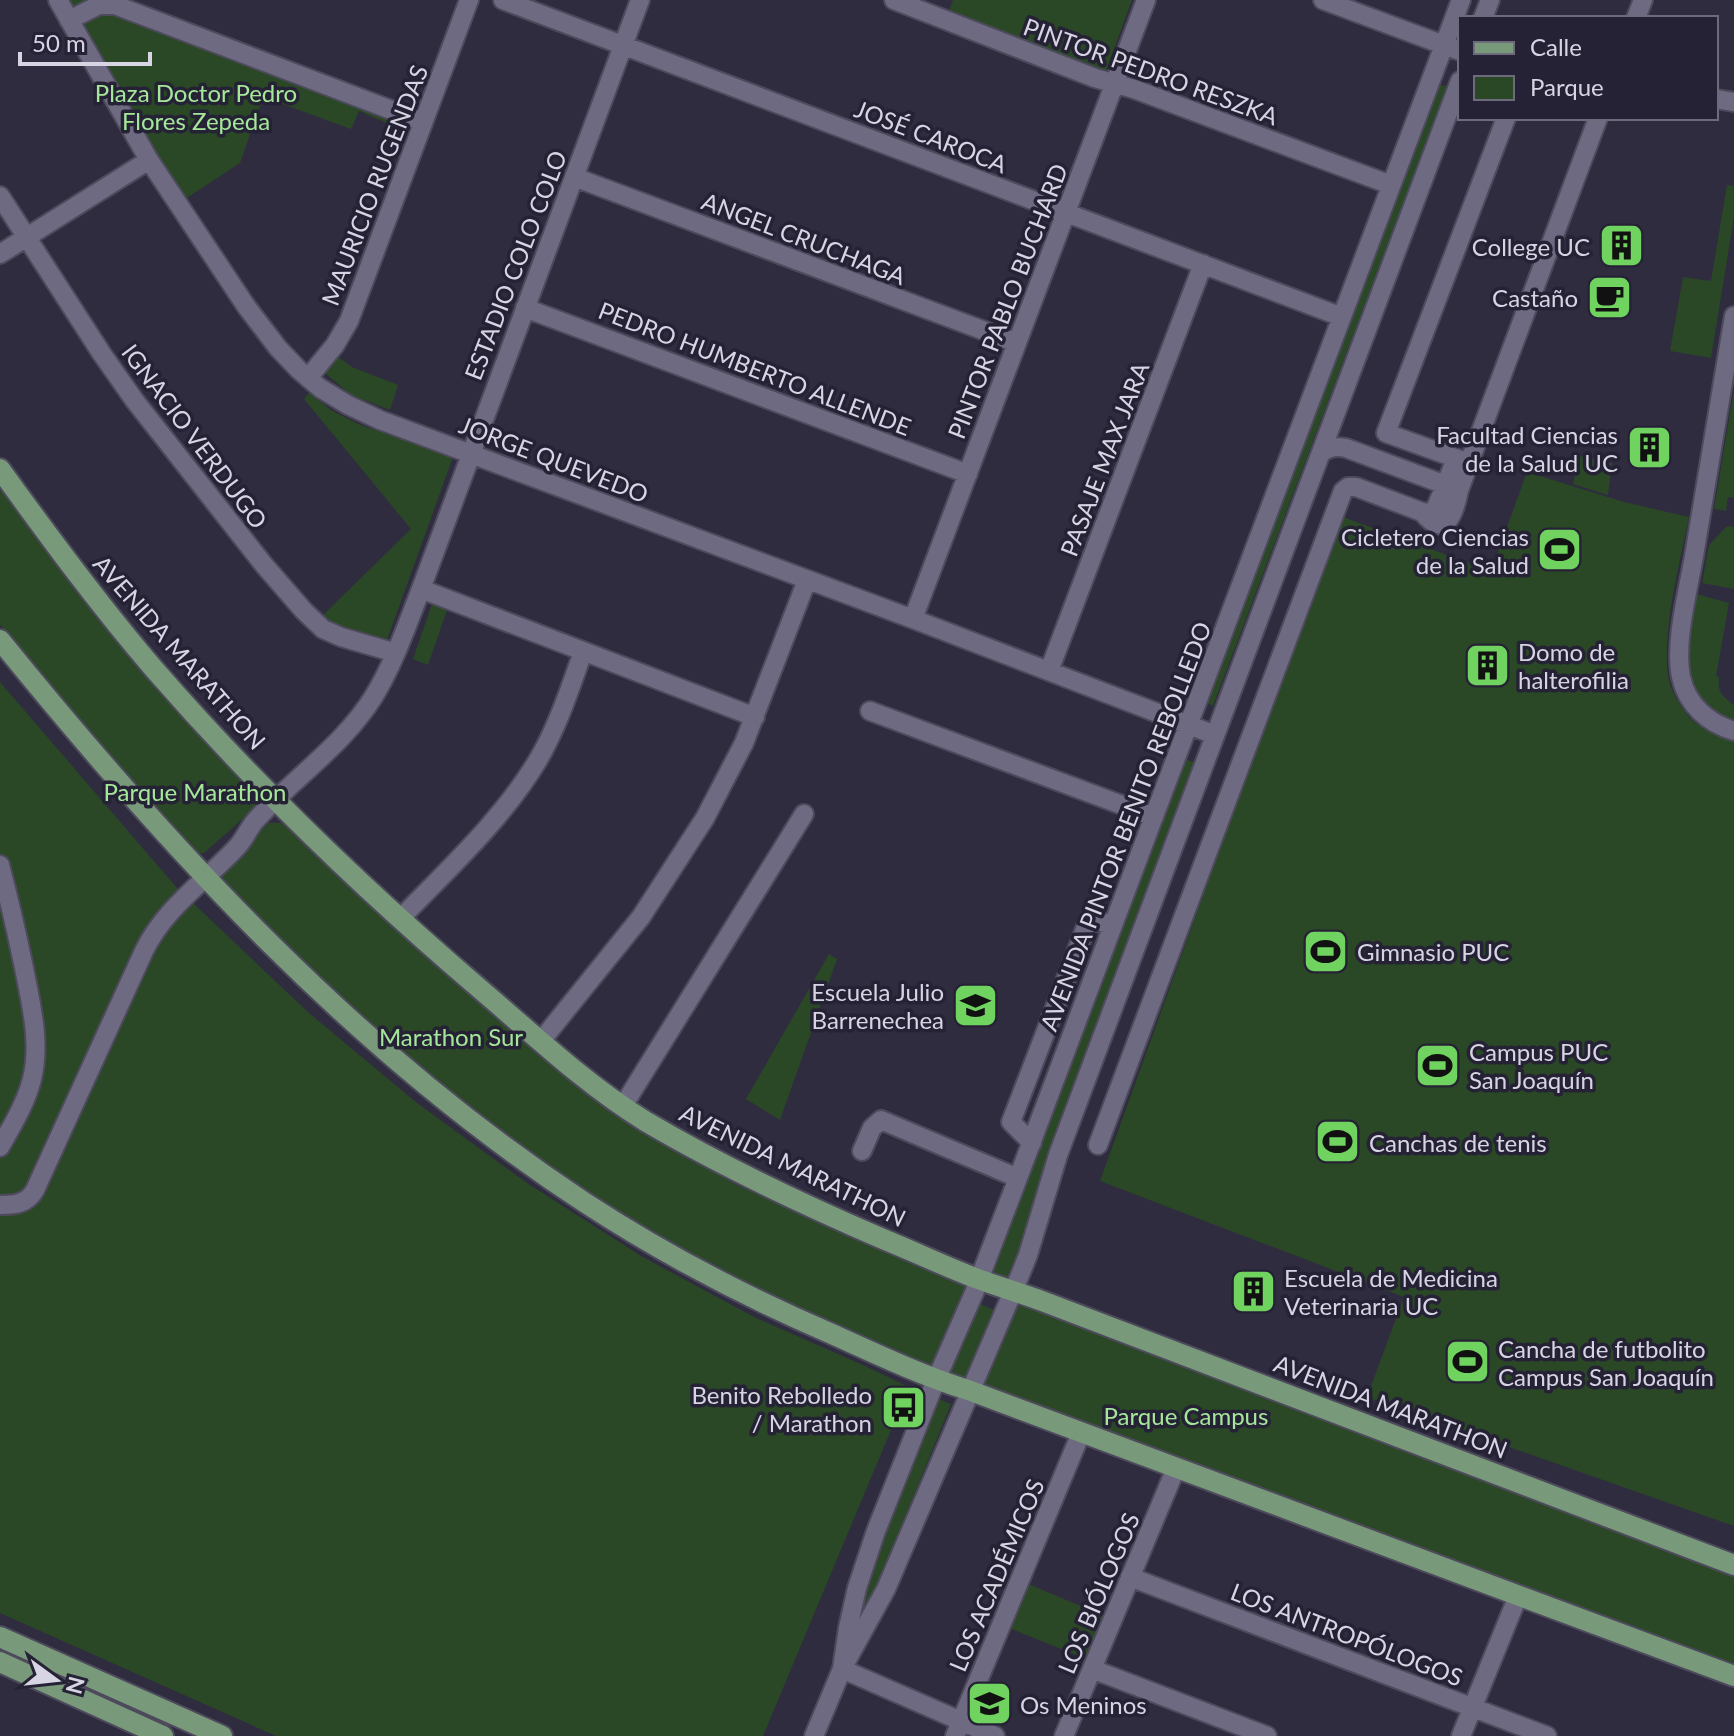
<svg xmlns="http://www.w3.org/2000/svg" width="1734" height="1736" viewBox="0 0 1734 1736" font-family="Lato,sans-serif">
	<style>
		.green { fill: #2a4825 }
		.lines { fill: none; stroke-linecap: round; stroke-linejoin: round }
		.minor-casing { stroke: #4d4a5c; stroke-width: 22 }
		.major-casing { stroke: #4d4a5c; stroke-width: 24 }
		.minor { stroke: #6e6a82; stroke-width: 18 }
		.major { stroke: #79997b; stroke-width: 20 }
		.labels { text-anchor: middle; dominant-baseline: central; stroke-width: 7; stroke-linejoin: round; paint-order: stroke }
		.street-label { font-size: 24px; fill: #d7d5e3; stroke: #262236 }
		.park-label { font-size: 24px; fill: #a5e799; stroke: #262236 }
		.poi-label { font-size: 24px; fill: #d7d5e3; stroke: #262236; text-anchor: start }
	</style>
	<rect width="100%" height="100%" fill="#2f2c40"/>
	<path class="green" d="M68 0H118L400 119 396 127 359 111 351 129 263 97 240 163 185 199 153 152Z
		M953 0H1132L1106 71 949 11Z
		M1438 85 1447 86 1213 706 1206 703Z
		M1727 185 1734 186V217L1711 358 1670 351 1683 277 1711 281Z
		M334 354 352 367 398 385 390 410 351 395 325 373Z
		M1734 389V498L1728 497 1726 511 1714 509Z
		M309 393 331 410 358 424 453 457 387 640C355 641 347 634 320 618L411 529 304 399Z
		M1579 456 1612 463 1608 495 1573 484Z
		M1527 472 1624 502 1689 517C1680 562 1662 631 1668 675 1670 691 1680 706 1690 718 1701 730 1720 735 1734 740V1526L1367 1397 1404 1297 1100 1181 1340 516 1491 571Z
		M0 485 187 721 260 799 255 808 204 853H193L131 784 0 625Z
		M1727 526 1734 527V589L1702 583 1709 545Z
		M1696 594 1729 603 1716 676 1719 677C1717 692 1722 696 1734 705V725C1725 720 1715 715 1707 709 1674 682 1690 629 1696 594Z
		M432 604 447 610 428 665 413 659Z
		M0 682 177 888 310 1014 417 1103 527 1183 641 1256 754 1317 865 1366 909 1387 763 1736H276L0 1613Z
		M1184 759 1196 763 1045 1167 1029 1221 1008 1280 992 1277 991 1272Z
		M269 823H283L297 832 624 1119 735 1184 968 1286 936 1364 923 1368 732 1280 609 1211 426 1077 221 884 222 869Z
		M829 954 837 959 780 1120 746 1099Z
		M1016 1301 1734 1575V1667L982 1385Z
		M978 1303 994 1310 965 1378H960L950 1371Z
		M939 1399 951 1404 866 1613 860 1611 887 1524Z
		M1026 1583 1104 1616 1086 1659 1007 1627Z"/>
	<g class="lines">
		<defs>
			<path id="minor" d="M58 0 149 160 246 306 278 348 299 370 320 388 348 405 380 420 913 619 1215 735
				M503 0 1342 317
				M894 0 1095 78 1134 89 1391 185
				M1323 0 1460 51
				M1483 18 1490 0
				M1636 18 1643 0
				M69 20 99 5H115L423 122
				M1716 99 1734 102
				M574 177 1017 343
				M0 196 102 354 135 401 264 565 304 611 323 629 341 637 396 653
				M0 254 149 160
				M525 308 968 474
				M1734 316C1721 396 1707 476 1694 556 1688 591 1674 643 1681 677 1687 705 1708 723 1734 731
				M308 378 335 345 349 321 469 0
				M1321 453C1329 447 1336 446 1346 448L1459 490 1598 118
				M1469 463 1386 433 1506 118
				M1422 512 1430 513 1435 510 1456 459
				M421 589 755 717
				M913 619 1146 0
				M1049 671 1203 264
				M870 711 1154 817
				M0 865C9 899 17 934 24 968 31 1004 41 1043 32 1079 26 1103 12 1126 0 1147
				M400 919C448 869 502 820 538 760 558 726 570 688 583 652
				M541 1041 641 917 705 818 744 743 807 580
				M623 1106 804 814
				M1032 1143 1011 1122 1089 919 1113 925
				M1098 1145 1343 491 1348 487H1356L1422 512C1446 542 1455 511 1459 490
				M862 1151 872 1128 881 1120 1018 1178
				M0 1205C15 1205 27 1204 35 1190L144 951C165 907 206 881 238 846 245 838 249 828 255 821 293 778 343 746 374 696 394 663 407 625 421 589L640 0
				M1130 1577 1547 1736
				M842 1669 848 1628 857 1588 876 1531 936 1380 974 1293 1018 1178 1461 0
				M842 1669 995 1736
				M1092 1669 1267 1736
				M814 1736 842 1669 886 1589 1020 1275 1028 1255 1058 1155 1460 81
				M955 1736 1081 1433
				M1064 1736 1176 1468
				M1461 1736 1518 1596"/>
			<path id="major" d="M0 469C49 537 99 605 154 669 254 784 364 890 480 989 533 1034 585 1084 645 1121 721 1166 802 1204 883 1239 915 1252 946 1267 978 1279 999 1287 1021 1293 1042 1301L1734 1565
				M0 640C170 850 357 1053 584 1202 662 1253 746 1297 832 1334 878 1355 923 1376 971 1391L1734 1676
				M0 1637 222 1736
				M0 1662 163 1736"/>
		</defs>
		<use href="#minor" class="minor-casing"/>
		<use href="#major" class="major-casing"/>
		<use href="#minor" class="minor"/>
		<use href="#major" class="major"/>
	</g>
	<defs>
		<symbol id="building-square" viewBox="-11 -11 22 22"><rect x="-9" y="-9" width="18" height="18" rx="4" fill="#70d35f" stroke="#262236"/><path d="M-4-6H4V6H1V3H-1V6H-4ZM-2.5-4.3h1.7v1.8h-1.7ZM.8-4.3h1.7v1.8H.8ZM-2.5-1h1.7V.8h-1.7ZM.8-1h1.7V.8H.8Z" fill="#111"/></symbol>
		<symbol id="cafe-square" viewBox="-11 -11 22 22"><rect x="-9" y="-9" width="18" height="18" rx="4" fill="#70d35f" stroke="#262236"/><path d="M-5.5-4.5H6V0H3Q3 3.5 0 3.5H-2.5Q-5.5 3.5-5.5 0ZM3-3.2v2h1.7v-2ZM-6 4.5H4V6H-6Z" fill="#111"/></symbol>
		<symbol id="stadium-square" viewBox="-11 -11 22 22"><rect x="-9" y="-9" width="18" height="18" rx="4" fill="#70d35f" stroke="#262236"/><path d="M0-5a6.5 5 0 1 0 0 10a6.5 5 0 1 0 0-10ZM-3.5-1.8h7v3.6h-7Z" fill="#111"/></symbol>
		<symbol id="school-square" viewBox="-11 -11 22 22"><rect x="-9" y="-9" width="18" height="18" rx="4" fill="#70d35f" stroke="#262236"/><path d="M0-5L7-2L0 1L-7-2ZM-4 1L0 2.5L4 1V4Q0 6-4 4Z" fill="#111"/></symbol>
		<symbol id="bus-square" viewBox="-11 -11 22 22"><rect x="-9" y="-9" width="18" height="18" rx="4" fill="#70d35f" stroke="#262236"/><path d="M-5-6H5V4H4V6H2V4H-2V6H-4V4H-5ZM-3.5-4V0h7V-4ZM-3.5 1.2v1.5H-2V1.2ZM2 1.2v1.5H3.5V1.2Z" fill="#111"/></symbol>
	</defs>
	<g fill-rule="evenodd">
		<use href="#building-square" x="1596" y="220" width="51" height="51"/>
		<use href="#cafe-square" x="1584" y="272" width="51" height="51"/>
		<use href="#building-square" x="1624" y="422" width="51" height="51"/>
		<use href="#stadium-square" x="1534" y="524" width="51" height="51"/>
		<use href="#building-square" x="1462" y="640" width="51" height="51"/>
		<use href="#stadium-square" x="1300" y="926" width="51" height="51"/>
		<use href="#school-square" x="950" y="980" width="51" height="51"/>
		<use href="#stadium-square" x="1412" y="1040" width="51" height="51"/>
		<use href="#stadium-square" x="1312" y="1116" width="51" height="51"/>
		<use href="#building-square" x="1228" y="1266" width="51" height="51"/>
		<use href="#stadium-square" x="1442" y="1336" width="51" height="51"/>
		<use href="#bus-square" x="878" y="1382" width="51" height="51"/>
		<use href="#school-square" x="964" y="1678" width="51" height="51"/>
	</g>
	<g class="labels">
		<g class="street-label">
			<text transform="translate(1151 71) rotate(20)">PINTOR PEDRO RESZKA</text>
			<text transform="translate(931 136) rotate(21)">JOSÉ CAROCA</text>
			<text transform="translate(374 185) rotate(-69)">MAURICIO RUGENDAS</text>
			<text transform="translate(804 238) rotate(21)">ANGEL CRUCHAGA</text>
			<text transform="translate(515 265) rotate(-69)">ESTADIO COLO COLO</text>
			<text transform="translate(1007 301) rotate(-69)">PINTOR PABLO BUCHARD</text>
			<text transform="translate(755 368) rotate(21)">PEDRO HUMBERTO ALLENDE</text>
			<text transform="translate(195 436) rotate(53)">IGNACIO VERDUGO</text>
			<text transform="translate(554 459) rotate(21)">JORGE QUEVEDO</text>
			<text transform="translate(1104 459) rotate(-69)">PASAJE MAX JARA</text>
			<text transform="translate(180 652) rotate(49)">AVENIDA MARATHON</text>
			<text transform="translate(1125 826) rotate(-69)">AVENIDA PINTOR BENITO REBOLLEDO</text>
			<text transform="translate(793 1165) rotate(26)">AVENIDA MARATHON</text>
			<text transform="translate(1391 1406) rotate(21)">AVENIDA MARATHON</text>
			<text transform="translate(996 1575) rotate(-67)">LOS ACADÉMICOS</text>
			<text transform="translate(1098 1593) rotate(-67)">LOS BIÓLOGOS</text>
			<text transform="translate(1347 1634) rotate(21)">LOS ANTROPÓLOGOS</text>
		</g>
		<g class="park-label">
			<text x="196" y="92">Plaza Doctor Pedro<tspan x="196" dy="28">Flores Zepeda</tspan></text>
			<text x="195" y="791">Parque Marathon</text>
			<text x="451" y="1036">Marathon Sur</text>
			<text x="1186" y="1415">Parque Campus</text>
		</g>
		<g class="poi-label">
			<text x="1590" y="246" text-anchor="end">College UC</text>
			<text x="1578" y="297" text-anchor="end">Castaño</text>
			<text x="1618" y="434" text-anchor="end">Facultad Ciencias<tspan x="1618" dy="28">de la Salud UC</tspan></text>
			<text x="1529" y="536" text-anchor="end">Cicletero Ciencias<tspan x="1529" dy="28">de la Salud</tspan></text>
			<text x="1518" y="651">Domo de<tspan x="1518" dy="28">halterofilia</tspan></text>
			<text x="1357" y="951">Gimnasio PUC</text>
			<text x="944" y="991" text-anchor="end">Escuela Julio<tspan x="944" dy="28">Barrenechea</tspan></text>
			<text x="1469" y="1051">Campus PUC<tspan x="1469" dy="28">San Joaquín</tspan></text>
			<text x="1369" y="1142">Canchas de tenis</text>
			<text x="1284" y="1277">Escuela de Medicina<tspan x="1284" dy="28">Veterinaria UC</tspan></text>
			<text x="1498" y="1348">Cancha de futbolito<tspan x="1498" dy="28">Campus San Joaquín</tspan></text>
			<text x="872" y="1394" text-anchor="end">Benito Rebolledo<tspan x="872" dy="28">/ Marathon</tspan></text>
			<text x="1020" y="1704">Os Meninos</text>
		</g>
	</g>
	<rect x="1458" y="16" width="260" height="104" fill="#262236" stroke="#6d6a7b" stroke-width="2"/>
	<rect x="1474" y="42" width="40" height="12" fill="#79997b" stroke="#6d6a7b" stroke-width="2"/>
	<text x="1530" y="56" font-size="24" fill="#d7d5e3">Calle</text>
	<rect x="1474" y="76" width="40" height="24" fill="#2a4825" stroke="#6d6a7b" stroke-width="2"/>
	<text x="1530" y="96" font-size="24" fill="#d7d5e3">Parque</text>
	<g transform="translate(56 1680) rotate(105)" stroke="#262236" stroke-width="6" paint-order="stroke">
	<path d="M0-6L14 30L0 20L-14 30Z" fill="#d7d5e3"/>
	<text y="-12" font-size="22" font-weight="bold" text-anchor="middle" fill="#d7d5e3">N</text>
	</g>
	<path d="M20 52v12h130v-12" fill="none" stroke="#d7d5e3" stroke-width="4"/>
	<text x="32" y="52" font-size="24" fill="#d7d5e3" stroke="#262236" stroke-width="6" paint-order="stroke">50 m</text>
</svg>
